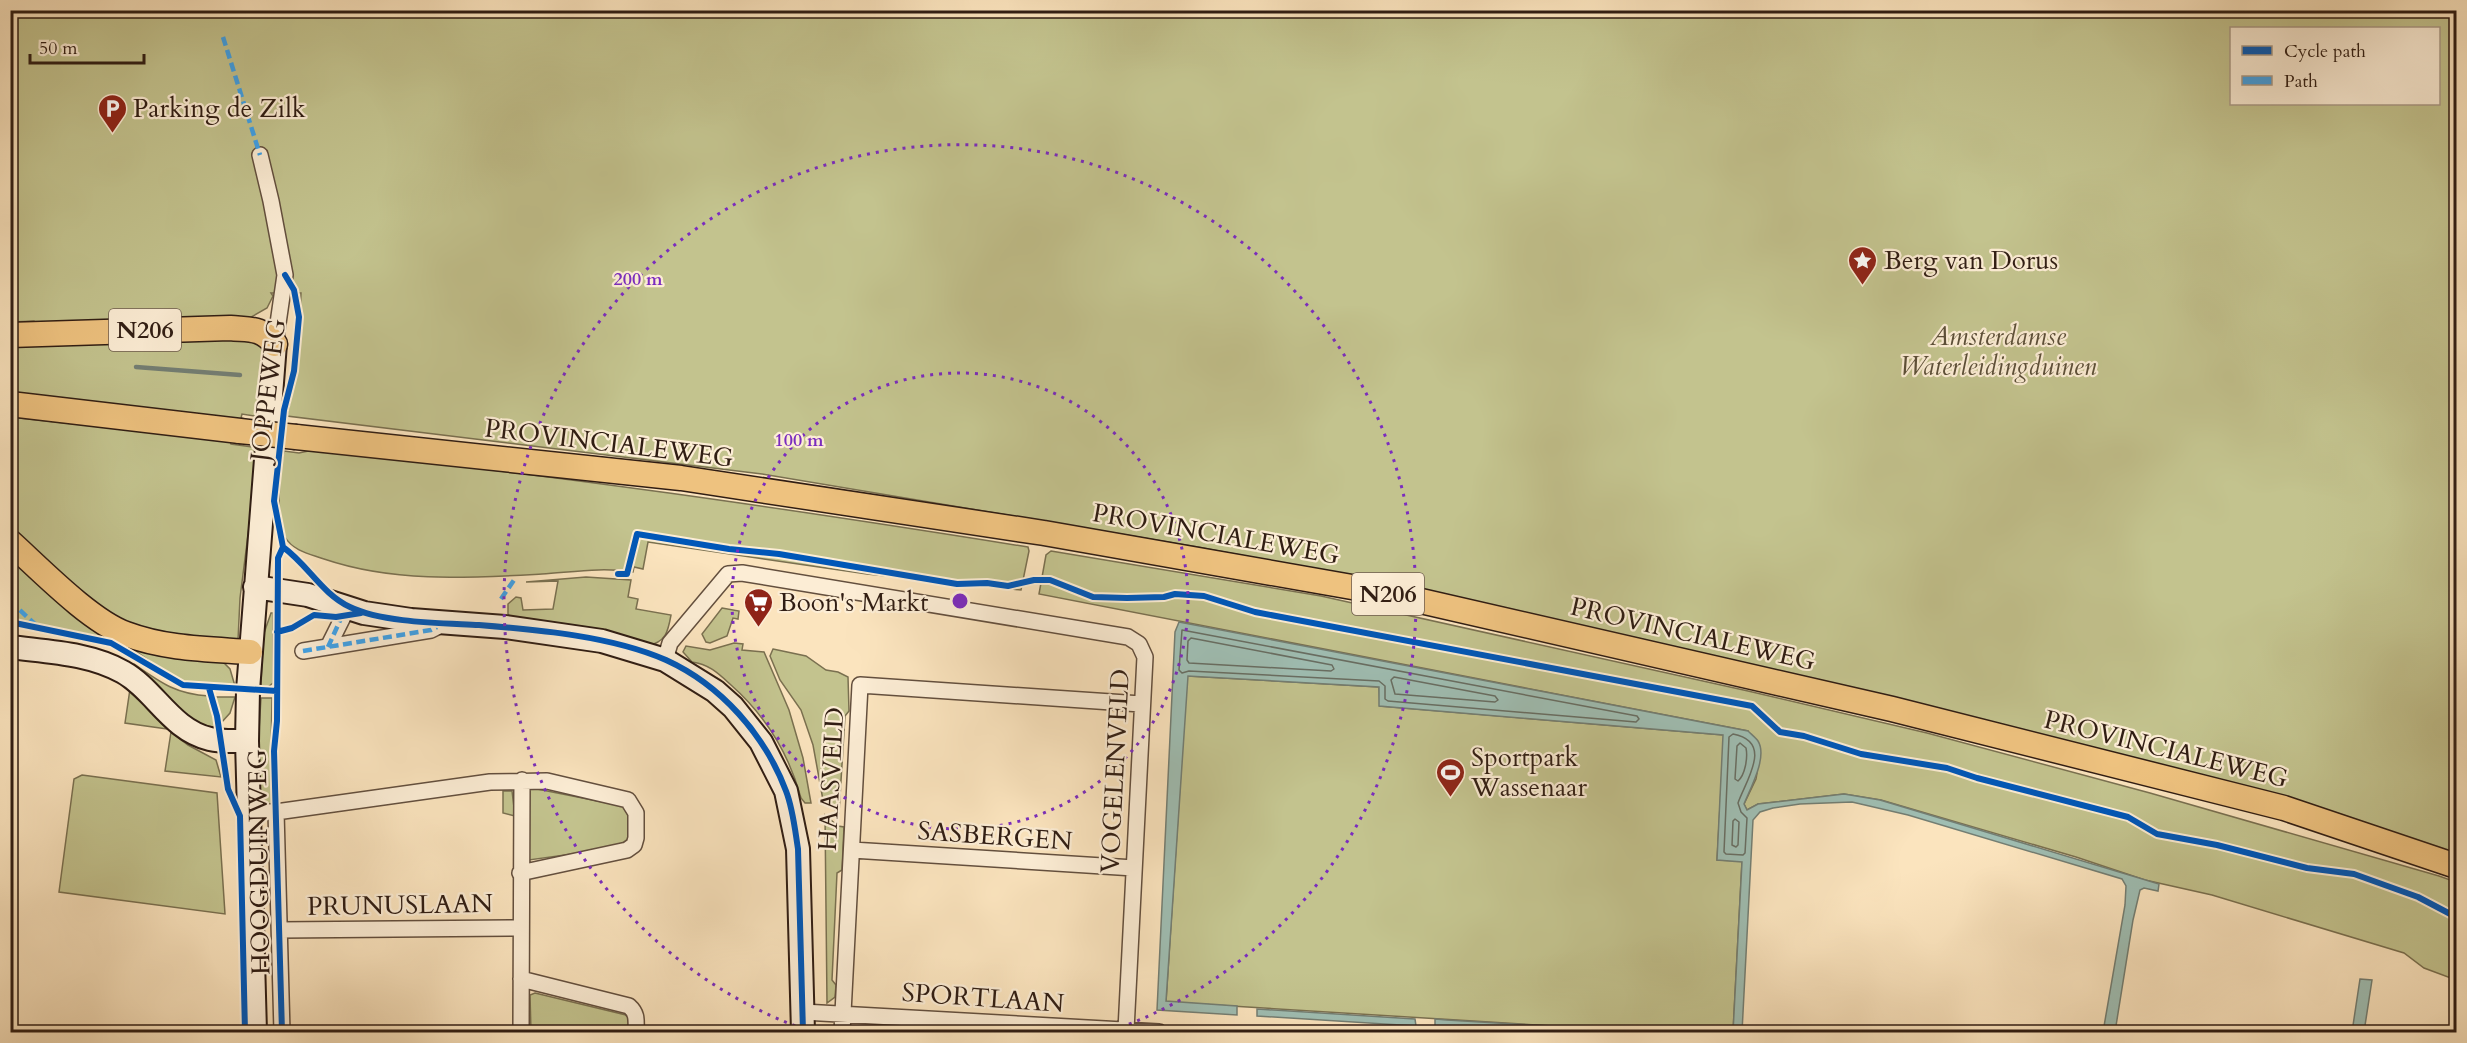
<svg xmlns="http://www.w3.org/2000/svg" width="2467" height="1043" viewBox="0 0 2467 1043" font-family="Cardo,serif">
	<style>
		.green { fill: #c3c38e; stroke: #7a7050; stroke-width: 1.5; fill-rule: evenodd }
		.water { fill: #9fbeb3; stroke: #737e73; stroke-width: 1.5 }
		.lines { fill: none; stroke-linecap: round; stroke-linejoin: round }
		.shore { stroke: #686e63; stroke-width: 1.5 }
		.stream { stroke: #737e73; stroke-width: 4.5 }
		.street-casing { stroke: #634f3e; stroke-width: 18 }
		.secondary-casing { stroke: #301d13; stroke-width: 26 }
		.primary-casing { stroke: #301d13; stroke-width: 27 }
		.street { stroke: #fcedd5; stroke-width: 15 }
		.secondary { stroke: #fcedd5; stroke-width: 22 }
		.primary { stroke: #eec27f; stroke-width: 24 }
		.primary-bridge-casing { stroke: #301d13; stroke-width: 27; stroke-linecap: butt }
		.primary-bridge { stroke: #eec27f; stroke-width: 24 }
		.quiet { stroke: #3ea2ea; stroke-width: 4.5; stroke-dasharray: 9 4.5; stroke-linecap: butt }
		.cycleway-casing { stroke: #fcedd5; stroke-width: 10 }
		.cycleway { stroke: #0057b8; stroke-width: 6 }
		.ring { fill: none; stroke: #7b2cbf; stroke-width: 3; stroke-dasharray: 3 6 }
		.labels { text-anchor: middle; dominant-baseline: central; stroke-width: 4.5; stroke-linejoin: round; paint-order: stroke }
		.shield { fill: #fcedd5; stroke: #6d5b4d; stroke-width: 1.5 }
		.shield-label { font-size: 24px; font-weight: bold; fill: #301d13 }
		.poi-label { font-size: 26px; fill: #301d13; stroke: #fcedd5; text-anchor: start }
		.park-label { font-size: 26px; font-style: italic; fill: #5c4f38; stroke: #fcedd5 }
		.street-label { font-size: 26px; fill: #301d13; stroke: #fcedd5 }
		.centre { fill: #7b2cbf; stroke: #fcedd5; stroke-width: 3 }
		.ring-label { font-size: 18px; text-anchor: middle; font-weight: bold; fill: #7b2cbf; stroke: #fcedd5; stroke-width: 4.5; stroke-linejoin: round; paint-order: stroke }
	</style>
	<rect width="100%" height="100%" fill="#fbe4be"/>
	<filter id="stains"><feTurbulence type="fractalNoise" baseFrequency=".00333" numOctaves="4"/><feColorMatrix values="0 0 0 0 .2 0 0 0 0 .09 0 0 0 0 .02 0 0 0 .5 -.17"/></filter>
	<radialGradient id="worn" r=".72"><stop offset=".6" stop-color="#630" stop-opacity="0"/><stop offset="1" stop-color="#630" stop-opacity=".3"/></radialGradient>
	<path class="green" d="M10 11H2456V856L1824 684 1641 639 1378 581 1198 547 762 474 287 416 298 364 301 293H271L273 296 267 308 246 320 36 327 34 321 11 322ZM2232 28H2438V104H2232Z
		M216 332 266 343 260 417 242 414 240 422 11 398 10 341Z
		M10 417 230 441 231 444 259 448 240 598 238 640 195 642 127 627 11 535Z
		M313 450C552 474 790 509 1028 547L1029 551 1021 590 867 574 648 542 643 569 634 567 633 572C602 567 573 572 542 574 468 578 395 583 324 559 310 554 293 551 285 537 276 521 279 469 284 451L299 453Z
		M10 549 64 599 220 659 230 669 235 686 187 683 171 676 131 648 111 639 11 619Z
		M1051 551 1321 596 1748 691 1927 733 2150 793 2439 876 2456 882V980L2424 968 2404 953 2212 895 2145 880 2076 857 1881 800 1844 794 1758 804 1747 810 1744 804 1756 779 1757 773 1748 731 1039 594 1046 555Z
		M586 577 631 580 628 597 638 599 636 609 671 615C668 632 666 642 647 646L511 619 508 614V604L516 597 521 598 523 610 553 609 558 581 526 582Z
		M722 608 739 611 738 619 733 618 727 636 710 643 706 642 702 634Z
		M271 613H273V683L268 687 261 686 263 636Z
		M734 643 743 644 742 650 764 652 789 710 803 758 811 803H805L801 798C789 754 766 716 731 685 719 674 709 664 692 662L683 652 686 646 710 650Z
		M773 649 806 656 826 670 838 672 848 677 849 711 845 716 839 813 823 800 813 745 801 710 780 680 770 656Z
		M134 664C161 683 176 694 209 696L217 726C194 733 149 682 132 667Z
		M1187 676 1379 687 1380 706 1724 735 1717 860 1742 861 1733 1032H1651L1166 1002Z
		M130 689 167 729 125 723Z
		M214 697H235L230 713 221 723Z
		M261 698H272L271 754 273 805 266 804 260 799 257 763Z
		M171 732 188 745 216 760 221 777 165 771Z
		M82 775 217 793 225 914 59 892 74 779Z
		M532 788 623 806 628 812 629 838 616 848 529 860V791Z
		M503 791H512L515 816 503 813Z
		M825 815 838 826 844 827 842 870 837 873 832 980 836 985 835 997 827 1003Z
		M535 993 626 1015 630 1019 632 1032H531L530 995Z"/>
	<path class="water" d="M1179 622 1748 731C1751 734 1756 738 1758 741 1768 757 1750 789 1744 804L1747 810 1758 804 1844 794 1880 800 2159 884 2158 891 2144 888 2140 890 2133 920 2115 1032H2103L2125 905 2126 886 2122 879 1908 815 1852 802 1800 804 1773 808 1760 812 1753 820 1742 1032H1733L1742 862 1717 860 1723 735 1379 706V687L1188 676 1166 1001 1237 1006V1015L1157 1010 1175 632Z
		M2360 979 2372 980 2364 1032H2352Z
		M1257 1009 1415 1019 1416 1026 1257 1016Z
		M1435 1019 1447 1020 1651 1032H1514L1445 1028V1032H1435Z"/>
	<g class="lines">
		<path class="shore" d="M1182 630 1637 716 1639 719 1636 722 1388 701 1385 699V686L1379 681 1189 671 1182 673 1179 670Z
			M1191 638 1332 665 1334 669 1331 671 1189 663 1187 660 1188 641Z
			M1394 677 1495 696 1498 700 1495 702 1395 694 1391 680Z
			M1733 734C1774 742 1746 780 1738 803L1741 812 1747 818 1745 853 1743 855 1726 854 1724 852 1729 737Z
			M1740 743 1746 748C1748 758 1745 775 1738 781L1735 779 1737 746Z
			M1735 819 1739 822 1738 845 1736 847 1732 845 1733 821Z
			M1479 1032 1482 1028 1554 1032"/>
		<path class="stream" d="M136 367 240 375"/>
		<defs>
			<path id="street" d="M260 155 271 201 285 275 275 344
				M328 647 348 607
				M303 651 431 630 437 627
				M665 660 670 643 728 574 742 573 1128 637 1139 644 1145 657 1126 1030
				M250 812H276L490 782 547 781 628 800 636 813V838L634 845 627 850 520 873
				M276 812 282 1032
				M852 850 1134 868
				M280 930 521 928
				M521 979 629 1006C638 1014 636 1021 636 1032
				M803 1012 1159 1032
				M521 1032 522 780
				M842 1032 860 685 1141 704"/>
			<path id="secondary" d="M255 587 308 595 364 613 411 620 505 627 602 641 665 660 715 691 733 707 761 742 786 791 798 849 803 1032
				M10 647C48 652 89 653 123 672 155 690 171 730 210 739 222 742 236 741 247 741
				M255 1032 247 741 248 690 275 344"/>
			<path id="primary" d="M10 335 230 328C250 330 261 327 275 344
				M10 404 240 431
				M296 437 681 478 1044 533 1386 593 1892 709 2284 808 2456 866
				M10 542C40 569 90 621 126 634 166 649 208 649 250 652"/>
		</defs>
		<use href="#street" class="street-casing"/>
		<use href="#secondary" class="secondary-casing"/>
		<use href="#primary" class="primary-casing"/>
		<use href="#street" class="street"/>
		<use href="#secondary" class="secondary"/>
		<use href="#primary" class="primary"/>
		<defs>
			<path id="primary-bridge" d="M240 431 296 437"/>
		</defs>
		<use href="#primary-bridge" class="primary-bridge-casing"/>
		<use href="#primary-bridge" class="primary-bridge"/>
		<path class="quiet" d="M223 37 260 155
			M501 599 514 580
			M10 601 37 626
			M328 647 343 614
			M303 651 431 630 437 627"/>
		<defs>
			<path id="cycleway" d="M283 547C308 565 322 594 350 607 383 623 442 623 479 625 539 630 611 636 666 660 721 685 765 735 786 791 793 809 795 830 798 849L803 1032
				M283 547 274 501 284 410 294 371 299 317 294 290 285 275
				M618 574H627L637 534 729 549 779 554 957 584 987 583 1008 586 1034 580H1050L1093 597 1127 598 1164 597 1175 594 1204 596 1255 612 1752 706 1780 732 1804 736 1861 754 1947 768 1977 778 2128 817 2157 834 2217 845 2307 868 2354 874 2418 897 2456 917
				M10 622 111 643 183 685 277 691
				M277 632 292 628 314 615 336 617 361 613
				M209 688 217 716 228 789 240 816 245 1032
				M282 1032 274 751 277 721 278 558 283 547"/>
		</defs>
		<use href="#cycleway" class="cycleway-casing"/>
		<use href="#cycleway" class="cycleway"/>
	</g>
	<g class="ring">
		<circle cx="960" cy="601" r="228"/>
		<path d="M812 1032A456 456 0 1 1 1108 1032"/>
	</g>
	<defs>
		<symbol id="parking-pin" viewBox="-11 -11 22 30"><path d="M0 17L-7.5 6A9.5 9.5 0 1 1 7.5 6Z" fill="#8f2418" stroke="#fcedd5"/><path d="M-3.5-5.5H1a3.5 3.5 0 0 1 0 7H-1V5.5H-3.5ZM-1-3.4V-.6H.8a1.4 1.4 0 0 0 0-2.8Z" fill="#fff"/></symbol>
		<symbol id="sight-pin" viewBox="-11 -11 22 30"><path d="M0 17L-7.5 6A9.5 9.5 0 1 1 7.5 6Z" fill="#8f2418" stroke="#fcedd5"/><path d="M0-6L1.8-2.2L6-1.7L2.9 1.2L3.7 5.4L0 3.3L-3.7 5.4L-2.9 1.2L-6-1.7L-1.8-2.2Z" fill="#fff"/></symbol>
		<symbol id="supermarket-pin" viewBox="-11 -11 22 30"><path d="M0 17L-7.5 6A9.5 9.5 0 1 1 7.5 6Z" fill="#8f2418" stroke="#fcedd5"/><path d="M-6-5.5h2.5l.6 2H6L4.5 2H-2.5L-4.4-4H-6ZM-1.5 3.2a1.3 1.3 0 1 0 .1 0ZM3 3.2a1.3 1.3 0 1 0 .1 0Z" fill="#fff"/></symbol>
		<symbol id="stadium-pin" viewBox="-11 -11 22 30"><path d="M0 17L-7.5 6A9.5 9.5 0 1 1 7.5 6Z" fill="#8f2418" stroke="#fcedd5"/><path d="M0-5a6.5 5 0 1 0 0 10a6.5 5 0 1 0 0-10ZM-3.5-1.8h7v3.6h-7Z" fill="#fff"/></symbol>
	</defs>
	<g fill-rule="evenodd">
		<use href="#parking-pin" x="96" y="92" width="33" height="45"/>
		<use href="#sight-pin" x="1846" y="244" width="33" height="45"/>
		<use href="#supermarket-pin" x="742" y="586" width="33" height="45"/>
		<use href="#stadium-pin" x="1434" y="756" width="33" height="45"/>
	</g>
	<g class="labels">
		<g class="shield">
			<rect x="109" y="309" width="72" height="42" rx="4.5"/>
			<rect x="1352" y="573" width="72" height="42" rx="4.5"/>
		</g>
		<g class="shield-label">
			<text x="145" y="330">N206</text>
			<text x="1388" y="594">N206</text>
		</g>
		<g class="poi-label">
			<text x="133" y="108">Parking de Zilk</text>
			<text x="1884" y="260">Berg van Dorus</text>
			<text x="779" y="602">Boon's Markt</text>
			<text x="1471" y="757">Sportpark<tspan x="1471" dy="30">Wassenaar</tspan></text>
		</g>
		<g class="park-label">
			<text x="1998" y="336">Amsterdamse<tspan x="1998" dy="30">Waterleidingduinen</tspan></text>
		</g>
		<g class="street-label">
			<text transform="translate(268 390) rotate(-83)">JOPPEWEG</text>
			<text transform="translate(609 443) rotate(7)">PROVINCIALEWEG</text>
			<text transform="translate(1216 534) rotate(10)">PROVINCIALEWEG</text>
			<text transform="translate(1693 634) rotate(13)">PROVINCIALEWEG</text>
			<text transform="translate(2166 749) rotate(14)">PROVINCIALEWEG</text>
			<text transform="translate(1115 771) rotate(-87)">VOGELENVELD</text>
			<text transform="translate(831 779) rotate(-87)">HAASVELD</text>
			<text transform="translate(995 836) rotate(4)">SASBERGEN</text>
			<text transform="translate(259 862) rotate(-91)">HOOGDUINWEG</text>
			<text transform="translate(400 905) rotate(-1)">PRUNUSLAAN</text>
			<text transform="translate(983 998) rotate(4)">SPORTLAAN</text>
		</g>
	</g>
	<circle cx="960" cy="601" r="9" class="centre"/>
	<g class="ring-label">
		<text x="638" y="285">200 m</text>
		<text x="799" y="446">100 m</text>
	</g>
	<rect width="2467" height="1043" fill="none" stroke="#fbe4be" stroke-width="36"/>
	<rect x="12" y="12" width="2443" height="1019" fill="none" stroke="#301d13" stroke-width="3"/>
	<rect x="18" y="18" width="2431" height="1007" fill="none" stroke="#301d13" stroke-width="1.5"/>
	<rect x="2230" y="27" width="210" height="78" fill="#fcedd5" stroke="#aa9a87" stroke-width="1.5"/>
	<rect x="2242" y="46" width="30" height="9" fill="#0057b8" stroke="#aa9a87" stroke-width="1.5"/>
	<text x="2284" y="57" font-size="18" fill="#301d13">Cycle path</text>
	<rect x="2242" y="76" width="30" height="9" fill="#3ea2ea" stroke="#aa9a87" stroke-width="1.5"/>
	<text x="2284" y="87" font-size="18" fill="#301d13">Path</text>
	<path d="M30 54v9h114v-9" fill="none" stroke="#301d13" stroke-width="3"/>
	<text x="39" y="54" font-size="18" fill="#301d13" stroke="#fcedd5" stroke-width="4.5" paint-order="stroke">50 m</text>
	<rect width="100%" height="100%" filter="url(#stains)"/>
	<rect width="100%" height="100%" fill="url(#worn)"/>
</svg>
